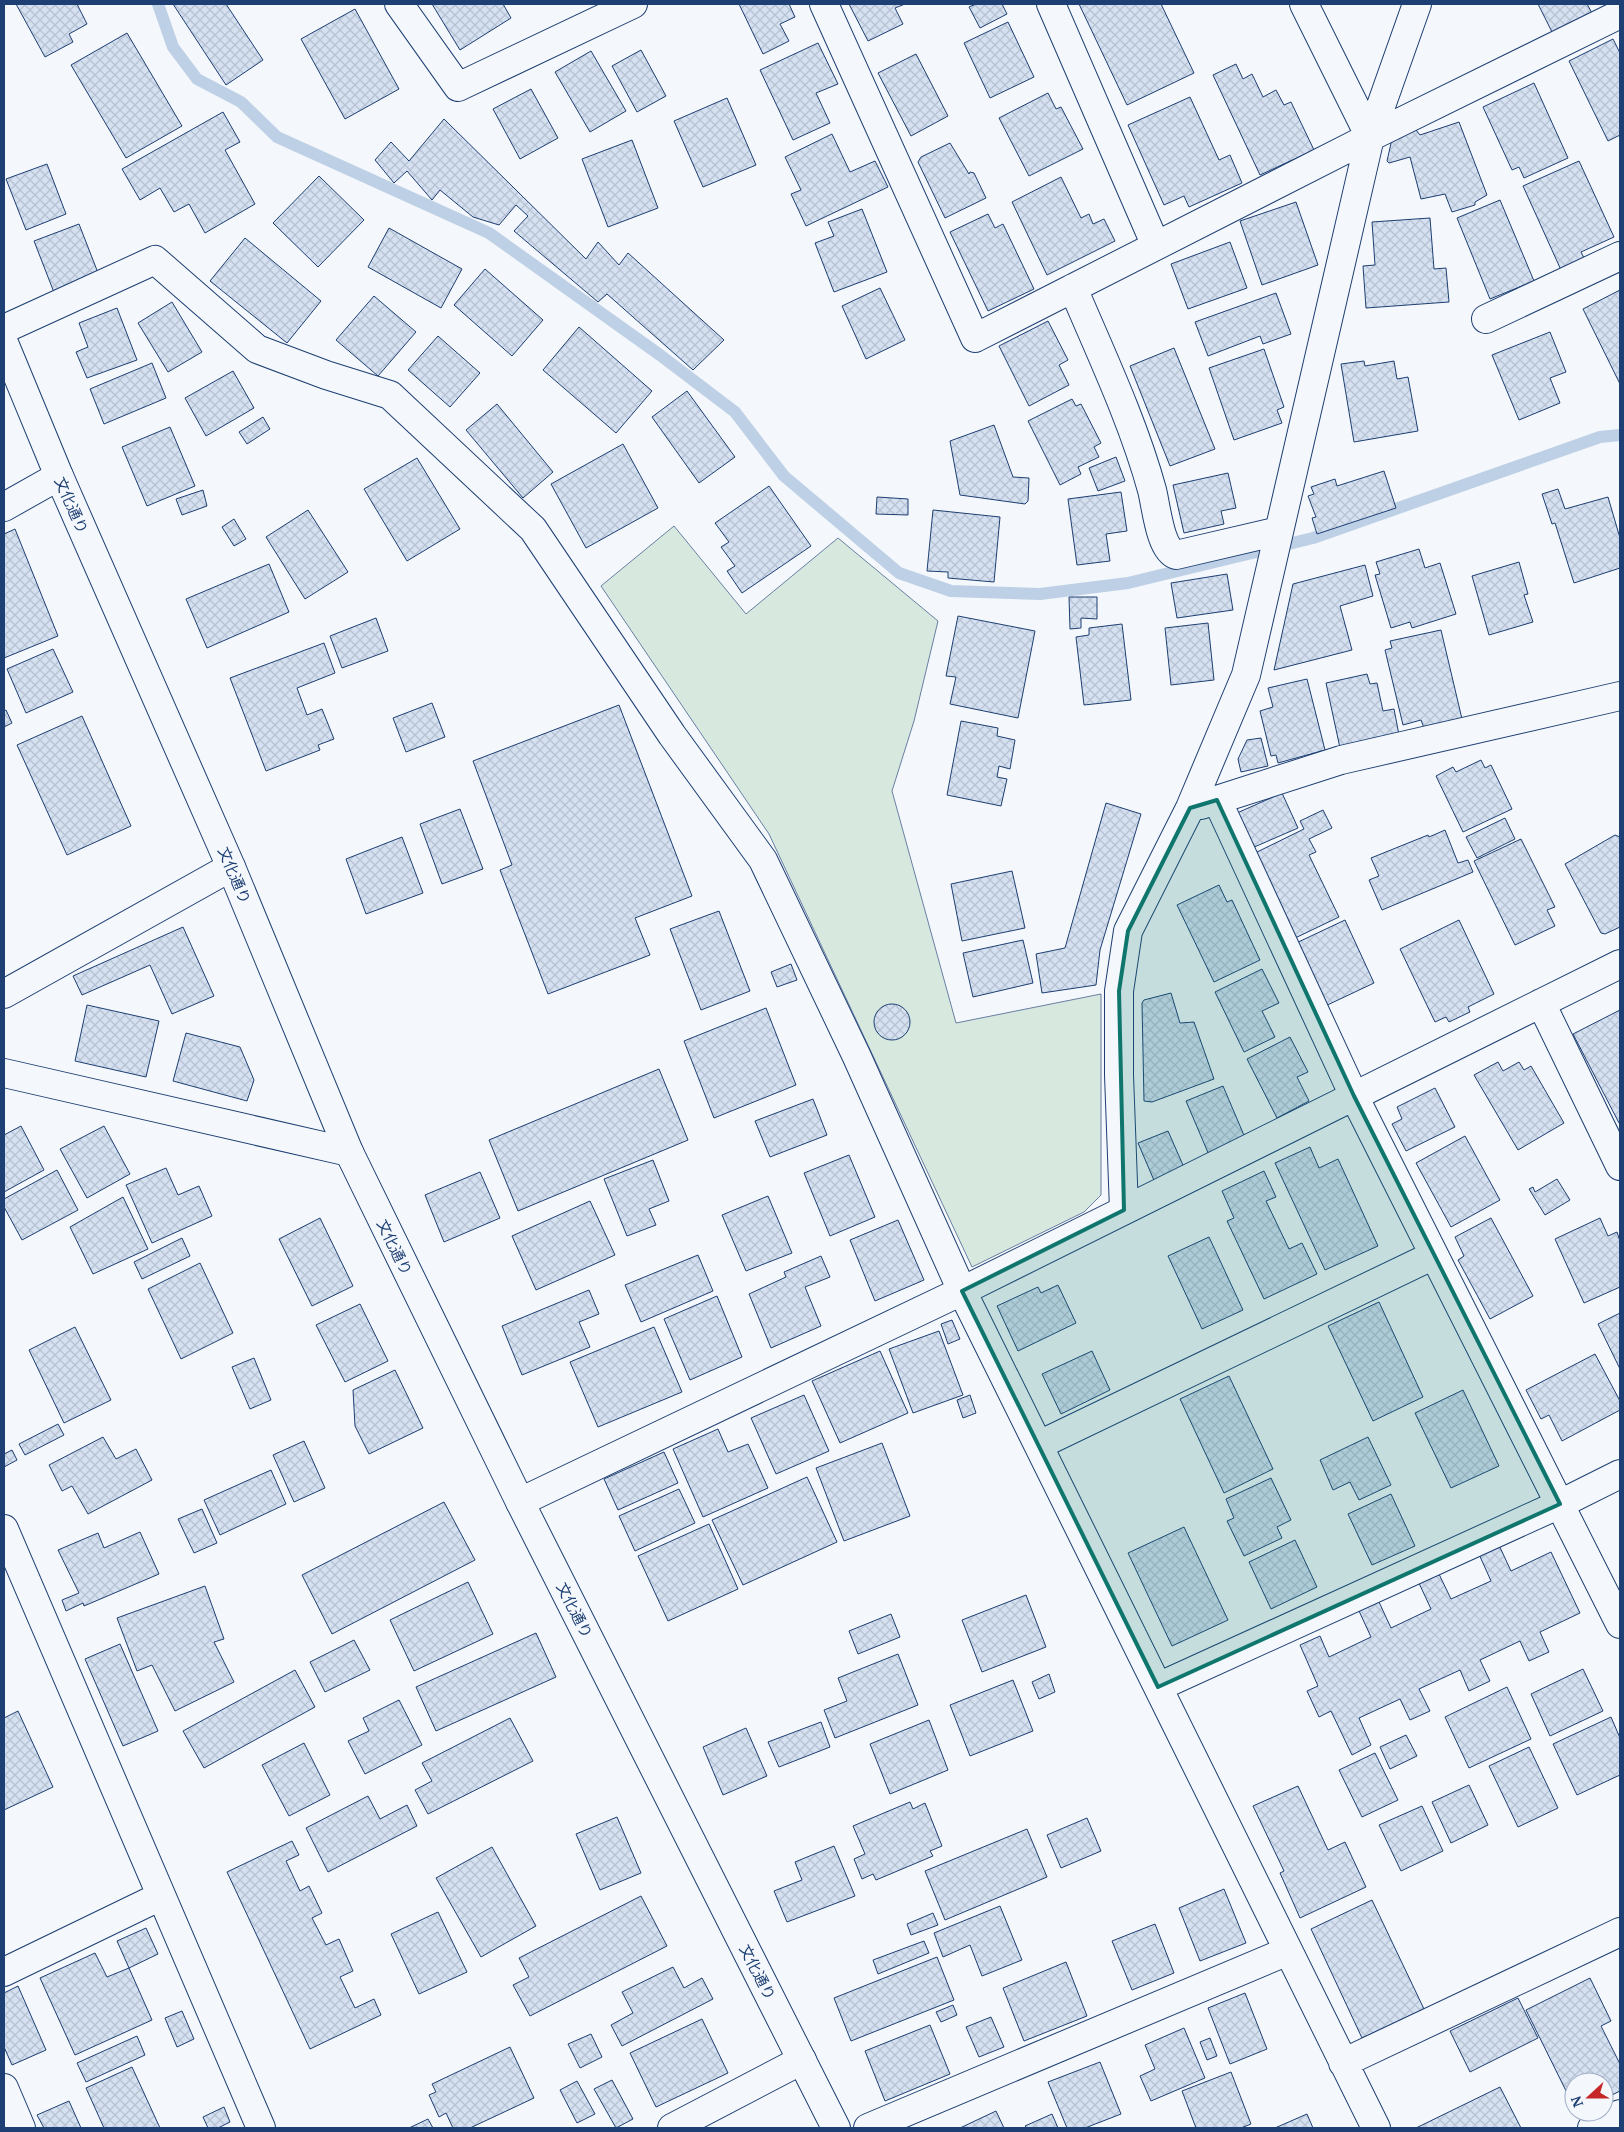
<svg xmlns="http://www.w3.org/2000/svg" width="1624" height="2132" viewBox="0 0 1624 2132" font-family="'PT Serif','Noto Sans JP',serif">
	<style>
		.park { fill: #d7e8df; stroke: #687fa3 }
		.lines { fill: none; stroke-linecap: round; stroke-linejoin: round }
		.stream { stroke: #bed0e5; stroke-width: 12 }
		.building { fill: url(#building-cross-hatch); stroke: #1d3f73 }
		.street-casing { stroke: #1d3f73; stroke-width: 30 }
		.secondary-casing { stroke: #1d3f73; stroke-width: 30 }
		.street { stroke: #f4f7fb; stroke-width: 28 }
		.secondary { stroke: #f4f7fb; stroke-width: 28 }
		.marked { fill: #0f766e; fill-opacity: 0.2; stroke: #0f766e; stroke-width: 4; stroke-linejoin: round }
		.labels { text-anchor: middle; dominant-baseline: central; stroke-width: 4; stroke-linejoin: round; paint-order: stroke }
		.street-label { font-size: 15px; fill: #1d3f73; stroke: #f4f7fb }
	</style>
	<defs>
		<pattern id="building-cross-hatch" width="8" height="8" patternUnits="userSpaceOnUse" patternTransform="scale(1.25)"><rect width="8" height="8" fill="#d5e0f0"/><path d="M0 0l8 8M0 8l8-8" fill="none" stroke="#b6c1d1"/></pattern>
	</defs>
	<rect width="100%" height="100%" fill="#f4f7fb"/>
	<path class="park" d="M674 526 746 614 838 538 938 621 914 721 892 791 956 1023 1101 994V1195L1084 1212 972 1267 769 834 601 586Z"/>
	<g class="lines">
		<path class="stream" d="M158 4 173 47 197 79 241 102 277 137 489 233 660 355 735 412 784 476 899 573 951 591 1040 594 1128 583 1313 538 1600 437 1620 435"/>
	</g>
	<path class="building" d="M16 4H77L87 24 69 34 73 42 45 57Z
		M173 4H226L263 60 226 85Z
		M432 4H503L511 18 460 50Z
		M739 4H789L795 17 780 24 789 41 763 54Z
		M849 4H905L895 8 903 24 868 41Z
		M976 4H1002L1007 14 980 28 969 7Z
		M1079 4H1161L1194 73 1127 105Z
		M1538 4H1587L1593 15 1553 34Z
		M355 9 399 89 345 119 301 39Z
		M1008 22 1034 77 990 98 964 43Z
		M127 33 182 126 126 158 71 65Z
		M1613 39 1620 53V135L1608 141 1569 61Z
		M818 43 838 84 816 93 830 123 793 140 760 70Z
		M641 50 666 96 637 112 612 66Z
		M591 51 626 111 590 132 555 72Z
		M916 54 948 116 911 136 878 73Z
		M1236 64 1243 79 1252 74 1263 97 1276 90 1284 105 1291 102 1314 150 1260 175 1213 75Z
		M1534 83 1568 158 1524 178 1519 167 1512 170 1483 107Z
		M531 89 558 138 520 159 493 109Z
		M1048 93 1056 109 1061 107 1083 149 1029 176 999 118Z
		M1190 97 1219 160 1230 155 1242 183 1189 207 1184 196 1164 205 1128 125Z
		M727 98 756 165 703 187 674 121Z
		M223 112 240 142 225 150 255 204 205 233 189 204 174 212 160 188 140 200 122 169Z
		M444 119 586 259 598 242 619 265 628 253 724 340 693 370 607 294 598 302 514 231 528 216 516 205 499 225 473 217 440 190 432 200 407 171 394 183 375 160 391 142 409 161Z
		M1459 122 1487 195 1475 202V205L1452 212 1445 194 1421 199 1410 157 1389 163 1387 161 1392 139 1416 130 1420 135Z
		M832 134 850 172 875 161 888 187 806 226 791 194 801 190 785 157Z
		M632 140 658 208 608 227 582 159Z
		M950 143 969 174 970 172 974 173 986 198 945 218 918 162 921 157Z
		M1579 161 1614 237 1581 252 1585 260 1561 270 1523 186Z
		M47 164 66 214 26 230 6 179Z
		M319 176 364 220 318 267 273 223Z
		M1061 177 1081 218 1089 214 1093 224 1104 219 1115 241 1047 275 1012 202Z
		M1500 200 1534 281 1490 299 1457 218Z
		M1296 202 1318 265 1262 285 1240 221Z
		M862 209 887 272 834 292 815 243 834 236 828 222Z
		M988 214 995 228 1003 224 1034 289 988 311 950 232Z
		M1430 218 1434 269 1446 268 1449 302 1366 308 1363 266 1375 265 1372 222Z
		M79 224 100 278 55 295 34 241Z
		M389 228 462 269 441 308 368 267Z
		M245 238 321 301 287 343 210 281Z
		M1230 242 1247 288 1188 309 1171 264Z
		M485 269 543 320 512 356 454 305Z
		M880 288 905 340 866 359 842 306Z
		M1620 290V384L1583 309Z
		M1276 293 1291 334 1263 344 1260 336 1208 356 1195 322Z
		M374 296 416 332 378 376 336 340Z
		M172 302 202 352 168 372 138 323Z
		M117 308 137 360 87 378 76 352 88 347 79 323Z
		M1048 321 1068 360 1059 365 1069 385 1029 406 999 346Z
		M579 327 652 391 616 433 543 370Z
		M1550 332 1566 372 1550 378 1560 403 1519 420 1492 355Z
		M438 336 480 373 450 407 408 370Z
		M1174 348 1215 449 1170 466 1130 366Z
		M1264 349 1284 407 1277 410 1282 423 1234 440 1209 368Z
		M1364 361 1365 366 1394 361 1397 379 1408 377 1418 431 1354 442 1341 364Z
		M152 363 166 398 104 424 90 389Z
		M233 371 254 408 206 436 185 398Z
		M687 391 735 457 699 483 652 417Z
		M1072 399 1076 406 1081 404 1101 443 1094 447 1099 457 1078 467 1081 474 1060 485 1028 421Z
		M497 404 553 472 523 498 466 430Z
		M263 417 270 429 247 444 239 432Z
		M994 425 1013 477 1029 478 1028 501 1025 504 960 495 950 441Z
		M170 427 195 486 147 506 122 447Z
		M623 444 658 508 586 548 551 484Z
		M1116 457 1125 481 1098 491 1089 468Z
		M417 458 460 529 407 561 364 489Z
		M1384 471 1396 508 1317 534 1312 518 1316 517 1308 496 1314 494 1311 487 1335 479 1337 486Z
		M1228 473 1236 508 1221 511 1224 524 1184 533 1173 485Z
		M769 486 811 546 742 593 727 571 735 566 721 547 729 542 715 523Z
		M1558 489 1565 509 1608 497 1620 538V568L1574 583 1555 523 1552 524 1542 494Z
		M203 490 207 506 182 515 176 499Z
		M1121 492 1127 531 1106 534 1110 561 1077 565 1068 499Z
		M877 497 908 499V515L876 514Z
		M308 510 348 572 305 599 266 537Z
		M933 510 1000 517 994 582 948 578V572L927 571Z
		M234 519 246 539 234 546 222 527Z
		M15 529 58 636 4 658V534Z
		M1419 549 1425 568 1440 563 1456 614 1412 628 1410 622 1391 628 1375 575 1380 574 1376 562Z
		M1519 562 1528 594 1524 595 1533 622 1489 635 1472 576Z
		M269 564 289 612 207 648 186 599Z
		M1365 565 1373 596 1340 606 1352 650 1274 670 1293 584Z
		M1227 574 1233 610 1177 618 1171 583Z
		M1069 597H1097V619L1081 618V628L1070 629Z
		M958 616 1035 631 1018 718 950 704 956 677 946 676Z
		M376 618 388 651 342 668 330 636Z
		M1208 623 1214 680 1171 685 1165 628Z
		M1122 624 1131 700 1084 705 1076 637 1089 635V628Z
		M1441 630 1462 719 1424 728 1421 720 1403 725 1385 650 1392 648 1390 641Z
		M324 643 335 673 297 688 307 715 322 709 334 739 318 745 320 750 266 771 230 678Z
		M53 649 73 692 26 713 7 669Z
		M1367 674 1370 684 1377 683 1383 711 1394 709 1399 735 1340 748 1326 683Z
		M1307 679 1325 750 1278 763 1276 755 1271 756 1260 711 1273 707 1268 688Z
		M432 703 445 737 406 752 393 718Z
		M619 705 692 896 635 918 650 955 548 994 500 870 512 865 473 761Z
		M6 710 12 723 4 727V711Z
		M82 716 131 826 67 855 17 745Z
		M961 721 998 728 997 736 1015 740 1010 769 999 766 997 777 1007 779 1001 806 947 795Z
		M1261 738 1268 766 1241 772 1238 759 1247 740Z
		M1481 760 1485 768 1491 765 1512 809 1463 832 1436 776 1453 767 1456 772Z
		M1282 793 1298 828 1252 848 1237 813Z
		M1106 803 1141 814 1100 950 1096 985 1042 993 1036 954 1065 948Z
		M460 809 483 869 442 884 420 824Z
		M1323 810 1332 828 1309 839 1316 852 1309 855 1339 917 1293 939 1253 854 1304 829 1300 821Z
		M1505 818 1515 839 1477 858 1466 837Z
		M1445 830 1458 863 1468 860 1473 872 1382 910 1369 880 1379 876 1371 858 1428 835 1429 837Z
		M1615 835 1620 837V927L1605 934 1601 933 1565 864Z
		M402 837 423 893 366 914 346 859Z
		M1521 839 1555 907 1547 910 1555 926 1515 945 1474 861Z
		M1012 871 1025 928 962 941 951 884Z
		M1219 885 1227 902 1232 900 1260 960 1214 982 1177 905Z
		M719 911 750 991 701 1010 670 929Z
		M1345 920 1374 983 1321 1008 1292 945Z
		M1459 920 1494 994 1468 1007 1470 1012 1449 1022 1446 1017 1435 1022 1400 949Z
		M183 927 214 996 172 1014 150 965 82 995 73 976Z
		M1023 940 1033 983 973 997 963 953Z
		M791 964 797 980 777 987 771 972Z
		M1262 969 1279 1003 1262 1011 1275 1037 1244 1052 1215 992Z
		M1171 993 1180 1023 1194 1022 1214 1079 1152 1102 1144 1101 1142 1003 1144 1000Z
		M874 1022a18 18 0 1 1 36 0a18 18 0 1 1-36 0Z
		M87 1005 159 1021 146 1077 75 1061Z
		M766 1008 796 1085 714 1118 684 1041Z
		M1620 1010V1123H1619L1573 1034Z
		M186 1033 240 1047 254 1080 247 1101 173 1081Z
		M1290 1037 1308 1072 1297 1077 1309 1101 1277 1118 1247 1059Z
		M1498 1062 1503 1071 1519 1062 1524 1070 1531 1066 1564 1123 1518 1150 1474 1075Z
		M659 1069 688 1140 518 1211 489 1140Z
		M1223 1086 1246 1140 1209 1155 1186 1101Z
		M1435 1088 1455 1127 1406 1151 1392 1124 1402 1119 1397 1107Z
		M813 1099 827 1135 770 1157 755 1121Z
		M21 1126 44 1170 4 1192V1135Z
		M104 1126 130 1174 87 1198 60 1149Z
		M1168 1131 1186 1172 1156 1185 1138 1143Z
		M1465 1136 1500 1200 1451 1227 1416 1163Z
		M1310 1147 1319 1168 1338 1159 1378 1246 1325 1270 1275 1163Z
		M849 1155 875 1217 830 1236 804 1173Z
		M653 1160 669 1201 649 1209 656 1225 627 1236 604 1179Z
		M166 1168 178 1195 199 1186 212 1216 152 1243 126 1185Z
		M57 1170 78 1210 22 1240 4 1207V1199Z
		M1264 1171 1276 1197 1266 1201 1289 1249 1302 1243 1317 1274 1264 1299 1227 1221 1234 1218 1222 1191Z
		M480 1172 500 1218 444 1242 425 1195Z
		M1557 1179 1570 1200 1545 1215 1529 1189 1533 1187 1535 1192Z
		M768 1196 792 1253 746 1271 722 1215Z
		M123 1197 148 1249 93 1274 70 1227Z
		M590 1201 615 1255 536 1290 512 1236Z
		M320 1218 353 1286 312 1306 279 1239Z
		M1491 1218 1533 1296 1490 1319 1458 1260 1464 1256 1455 1237Z
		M1600 1218 1608 1236 1617 1232 1620 1241V1287L1584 1303 1555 1239Z
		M898 1220 924 1280 875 1301 850 1240Z
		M1209 1237 1243 1310 1202 1329 1168 1256Z
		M182 1238 190 1256 142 1279 134 1262Z
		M698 1255 713 1291 641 1322 625 1285Z
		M821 1256 830 1277 805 1287 821 1326 771 1348 749 1294 786 1277 784 1272Z
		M200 1263 233 1333 181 1359 148 1289Z
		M1058 1285 1076 1323 1018 1351 997 1306 1038 1287 1041 1293Z
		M589 1290 599 1314 579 1322 590 1347 522 1375 502 1326Z
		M717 1296 742 1357 690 1380 664 1319Z
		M1379 1302 1423 1397 1373 1421 1328 1326Z
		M360 1304 388 1361 345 1382 316 1325Z
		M1620 1313V1369L1598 1324Z
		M952 1320 960 1339 948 1344 941 1324Z
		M75 1327 111 1400 64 1423 29 1350Z
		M654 1327 682 1392 598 1427 570 1362Z
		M939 1331 963 1395 913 1413 889 1349Z
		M880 1351 908 1413 840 1443 812 1381Z
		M1092 1351 1110 1390 1061 1414 1042 1374Z
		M1595 1354 1620 1401V1410L1562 1441 1549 1415 1541 1419 1526 1390Z
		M254 1358 271 1400 250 1409 232 1367Z
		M395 1370 423 1428 369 1454 355 1426 353 1390Z
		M1229 1376 1273 1469 1224 1493 1180 1399Z
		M1463 1390 1499 1466 1451 1488 1415 1413Z
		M804 1395 829 1451 776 1474 751 1418Z
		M970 1395 976 1413 963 1418 957 1400Z
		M58 1424 64 1435 25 1455 19 1444Z
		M718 1429 728 1452 748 1444 768 1488 703 1517 673 1449Z
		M103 1437 116 1459 136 1449 152 1480 88 1514 72 1486 62 1491 49 1465Z
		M1368 1437 1391 1485 1359 1500 1350 1482 1333 1490 1320 1460Z
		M304 1441 325 1488 294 1502 273 1455Z
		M882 1443 910 1516 844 1541 816 1468Z
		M12 1450 17 1460 4 1467V1454Z
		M664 1452 678 1483 618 1510 604 1479Z
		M271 1470 286 1504 220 1535 204 1500Z
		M807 1477 837 1542 743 1585 712 1520Z
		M1271 1478 1291 1520 1277 1527 1282 1538 1244 1556 1227 1521 1234 1518 1226 1499Z
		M679 1489 695 1523 635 1551 619 1516Z
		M1391 1494 1415 1546 1372 1565 1348 1514Z
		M444 1502 475 1560 332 1634 302 1575Z
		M202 1509 217 1543 194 1553 178 1519Z
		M709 1524 738 1589 668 1621 638 1556Z
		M1184 1527 1228 1620 1172 1646 1128 1553Z
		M140 1532 159 1574 84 1606 83 1603 66 1611 62 1600 79 1593 58 1550 98 1533 104 1548Z
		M1295 1540 1317 1587 1271 1609 1249 1562Z
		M1498 1543 1511 1571 1551 1552 1580 1613 1540 1632 1549 1652 1529 1661 1520 1641 1480 1660 1490 1681 1469 1691 1460 1670 1419 1689 1430 1711 1410 1720 1400 1699 1359 1718 1371 1745 1352 1755 1331 1711 1319 1717 1307 1691 1318 1686 1300 1645 1320 1636 1329 1657 1371 1637 1359 1611 1379 1602 1391 1628 1431 1609 1418 1581 1438 1572 1451 1599 1491 1581 1478 1552Z
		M468 1582 493 1634 414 1671 390 1620Z
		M205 1586 224 1639 214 1642 234 1682 175 1711 152 1665 137 1671 117 1618Z
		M1026 1595 1046 1647 982 1672 962 1620Z
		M891 1614 900 1637 858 1654 849 1631Z
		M536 1633 556 1677 436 1731 416 1687Z
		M354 1640 370 1670 325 1692 310 1662Z
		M120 1644 158 1731 123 1746 85 1659Z
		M898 1654 918 1705 835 1738 824 1710 847 1701 838 1678Z
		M1583 1669 1603 1711 1550 1736 1531 1694Z
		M295 1670 315 1707 204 1768 183 1731Z
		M1049 1674 1055 1692 1039 1699 1032 1682Z
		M1013 1680 1033 1731 970 1756 950 1705Z
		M1507 1687 1531 1739 1469 1768 1445 1717Z
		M399 1700 422 1745 365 1774 348 1741 369 1731 363 1718Z
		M18 1711 53 1787 4 1810V1718Z
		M1611 1717 1620 1738V1775L1577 1795 1553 1744Z
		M510 1718 533 1761 428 1814 415 1790 432 1781 422 1763Z
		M929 1720 948 1770 890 1794 870 1744Z
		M821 1722 830 1747 779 1767 768 1742Z
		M746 1728 767 1776 723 1795 703 1747Z
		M1406 1735 1417 1756 1390 1769 1380 1747Z
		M304 1743 330 1795 289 1816 262 1765Z
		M1529 1747 1558 1808 1518 1827 1489 1766Z
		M1375 1753 1398 1800 1362 1817 1339 1770Z
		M1469 1785 1488 1825 1451 1843 1432 1802Z
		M1298 1786 1328 1850 1345 1842 1366 1887 1300 1918 1280 1873 1284 1871 1253 1806Z
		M368 1796 380 1819 407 1805 417 1826 328 1872 306 1828Z
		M910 1802 913 1809 925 1803 942 1846 930 1851 933 1856 876 1880 873 1874 862 1879 854 1859 865 1854 853 1826Z
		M1422 1806 1443 1851 1401 1871 1379 1825Z
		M617 1817 641 1873 600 1890 576 1834Z
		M1087 1818 1101 1851 1061 1868 1047 1835Z
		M1027 1829 1047 1877 945 1920 925 1871Z
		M292 1841 299 1855 286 1861 300 1891 309 1886 322 1913 312 1918 326 1945 339 1939 353 1971 340 1977 355 2008 374 1999 381 2015 310 2049 227 1872Z
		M834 1846 855 1896 787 1922 774 1891 802 1880 795 1862Z
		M492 1847 536 1926 481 1957 436 1878Z
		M1224 1889 1246 1943 1200 1961 1179 1908Z
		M641 1896 667 1946 530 2016 513 1985 529 1977 519 1958Z
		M1372 1900 1424 2009 1362 2038 1311 1929Z
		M1000 1906 1022 1960 982 1976 970 1945 943 1957 934 1933Z
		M438 1912 467 1972 419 1994 391 1934Z
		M933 1913 938 1925 911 1935 907 1924Z
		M1155 1924 1174 1973 1132 1990 1112 1941Z
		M146 1928 158 1954 129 1968 117 1941Z
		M924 1941 929 1953 878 1974 873 1960Z
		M95 1953 107 1977 129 1968 152 2020 75 2055 40 1978Z
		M937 1957 954 2000 851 2041 834 1998Z
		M1066 1962 1087 2016 1024 2041 1003 1988Z
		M673 1967 684 1988 702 1978 713 1999 622 2046 611 2025 633 2013 622 1992Z
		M1590 1978 1611 2021 1601 2026 1620 2064V2091L1604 2099V2082H1574V2107L1526 2010Z
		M18 1986 46 2050 12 2065 4 2047V1993Z
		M1245 1993 1267 2049 1230 2064 1208 2008Z
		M1518 1998 1538 2038 1470 2072 1450 2031Z
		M953 2005 957 2015 941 2022 936 2012Z
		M182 2011 194 2039 177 2047 165 2018Z
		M991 2017 1004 2047 979 2057 966 2027Z
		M702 2019 728 2073 656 2107 630 2053Z
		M930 2025 950 2074 885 2101 865 2051Z
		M1184 2028 1205 2078 1151 2101 1140 2076 1155 2069 1145 2045Z
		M591 2034 602 2057 580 2068 568 2044Z
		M137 2036 145 2055 86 2082 77 2063Z
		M1210 2038 1217 2056 1207 2060 1200 2042Z
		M510 2047 534 2098 470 2128H453L446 2113 439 2117 429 2095 436 2092 432 2084Z
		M1100 2062 1121 2114 1085 2128H1067L1048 2082Z
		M132 2067 160 2128H104L86 2088Z
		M1231 2072 1251 2124 1241 2128H1196L1182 2091Z
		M612 2080 633 2119 616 2128 594 2089Z
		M577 2081 595 2114 577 2123 560 2090Z
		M1500 2087 1521 2128H1416Z
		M69 2101 81 2128H44L37 2115Z
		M224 2107 230 2122 218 2128H208L203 2117Z
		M996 2111 1004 2128H960Z
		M1052 2114 1058 2128H1027L1025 2126Z
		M1307 2114 1313 2128H1275Z
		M428 2119 433 2128H409Z"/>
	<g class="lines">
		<defs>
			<path id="street" d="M399 4 458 87 633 4
				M824 4 975 338 1370 137 1620 14
				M1051 4 1156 246
				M1304 4 1370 137
				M1073 288C1101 354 1133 421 1152 490 1156 505 1160 550 1176 555L1279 531
				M1486 319 1620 256
				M4 329 155 260 257 349 326 375 390 395 533 529 672 735 763 860 857 1057 962 1291 1376 2128
				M4 507 59 476
				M1217 800 1354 1096 1620 1624
				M1201 805 1341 760 1620 696
				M4 994 231 867
				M1541 1003 1620 1166
				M4 1073 349 1152
				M1124 1210 1119 1075V991L1128 931 1190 808 1246 675 1370 137 1417 4
				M1039 1445 1434 1255
				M520 1502 962 1291 1620 964
				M4 1529 261 2128
				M1158 1687 1560 1504 1620 1474
				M4 1972 161 1896
				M1343 2063 1620 1932
				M4 2088 21 2128
				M672 2128 802 2060
				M868 2128 1288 1951
				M1592 2128 1620 2114"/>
			<path id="secondary" d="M4 343 59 476 231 867 349 1152 520 1502 836 2128"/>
		</defs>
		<use href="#street" class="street-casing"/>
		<use href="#secondary" class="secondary-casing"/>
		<use href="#street" class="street"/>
		<use href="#secondary" class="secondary"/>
	</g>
	<path class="marked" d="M1217 800 1354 1096 1560 1504 1158 1687 962 1291 1124 1210 1119 991 1128 931 1190 808Z"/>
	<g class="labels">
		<g class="street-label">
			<text transform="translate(72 505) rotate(66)">文化通り</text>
			<text transform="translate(235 875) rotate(67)">文化通り</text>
			<text transform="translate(395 1247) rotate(64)">文化通り</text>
			<text transform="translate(575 1610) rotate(63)">文化通り</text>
			<text transform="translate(758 1972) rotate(63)">文化通り</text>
		</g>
	</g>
	<rect width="1624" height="2132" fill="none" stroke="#1d3f73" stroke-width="10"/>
	<g transform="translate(1589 2097) rotate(249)"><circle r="24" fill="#f4f7fb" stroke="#9eadc5"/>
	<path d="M0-4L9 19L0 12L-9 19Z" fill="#c62828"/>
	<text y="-8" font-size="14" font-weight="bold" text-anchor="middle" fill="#1d3f73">N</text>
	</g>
</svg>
